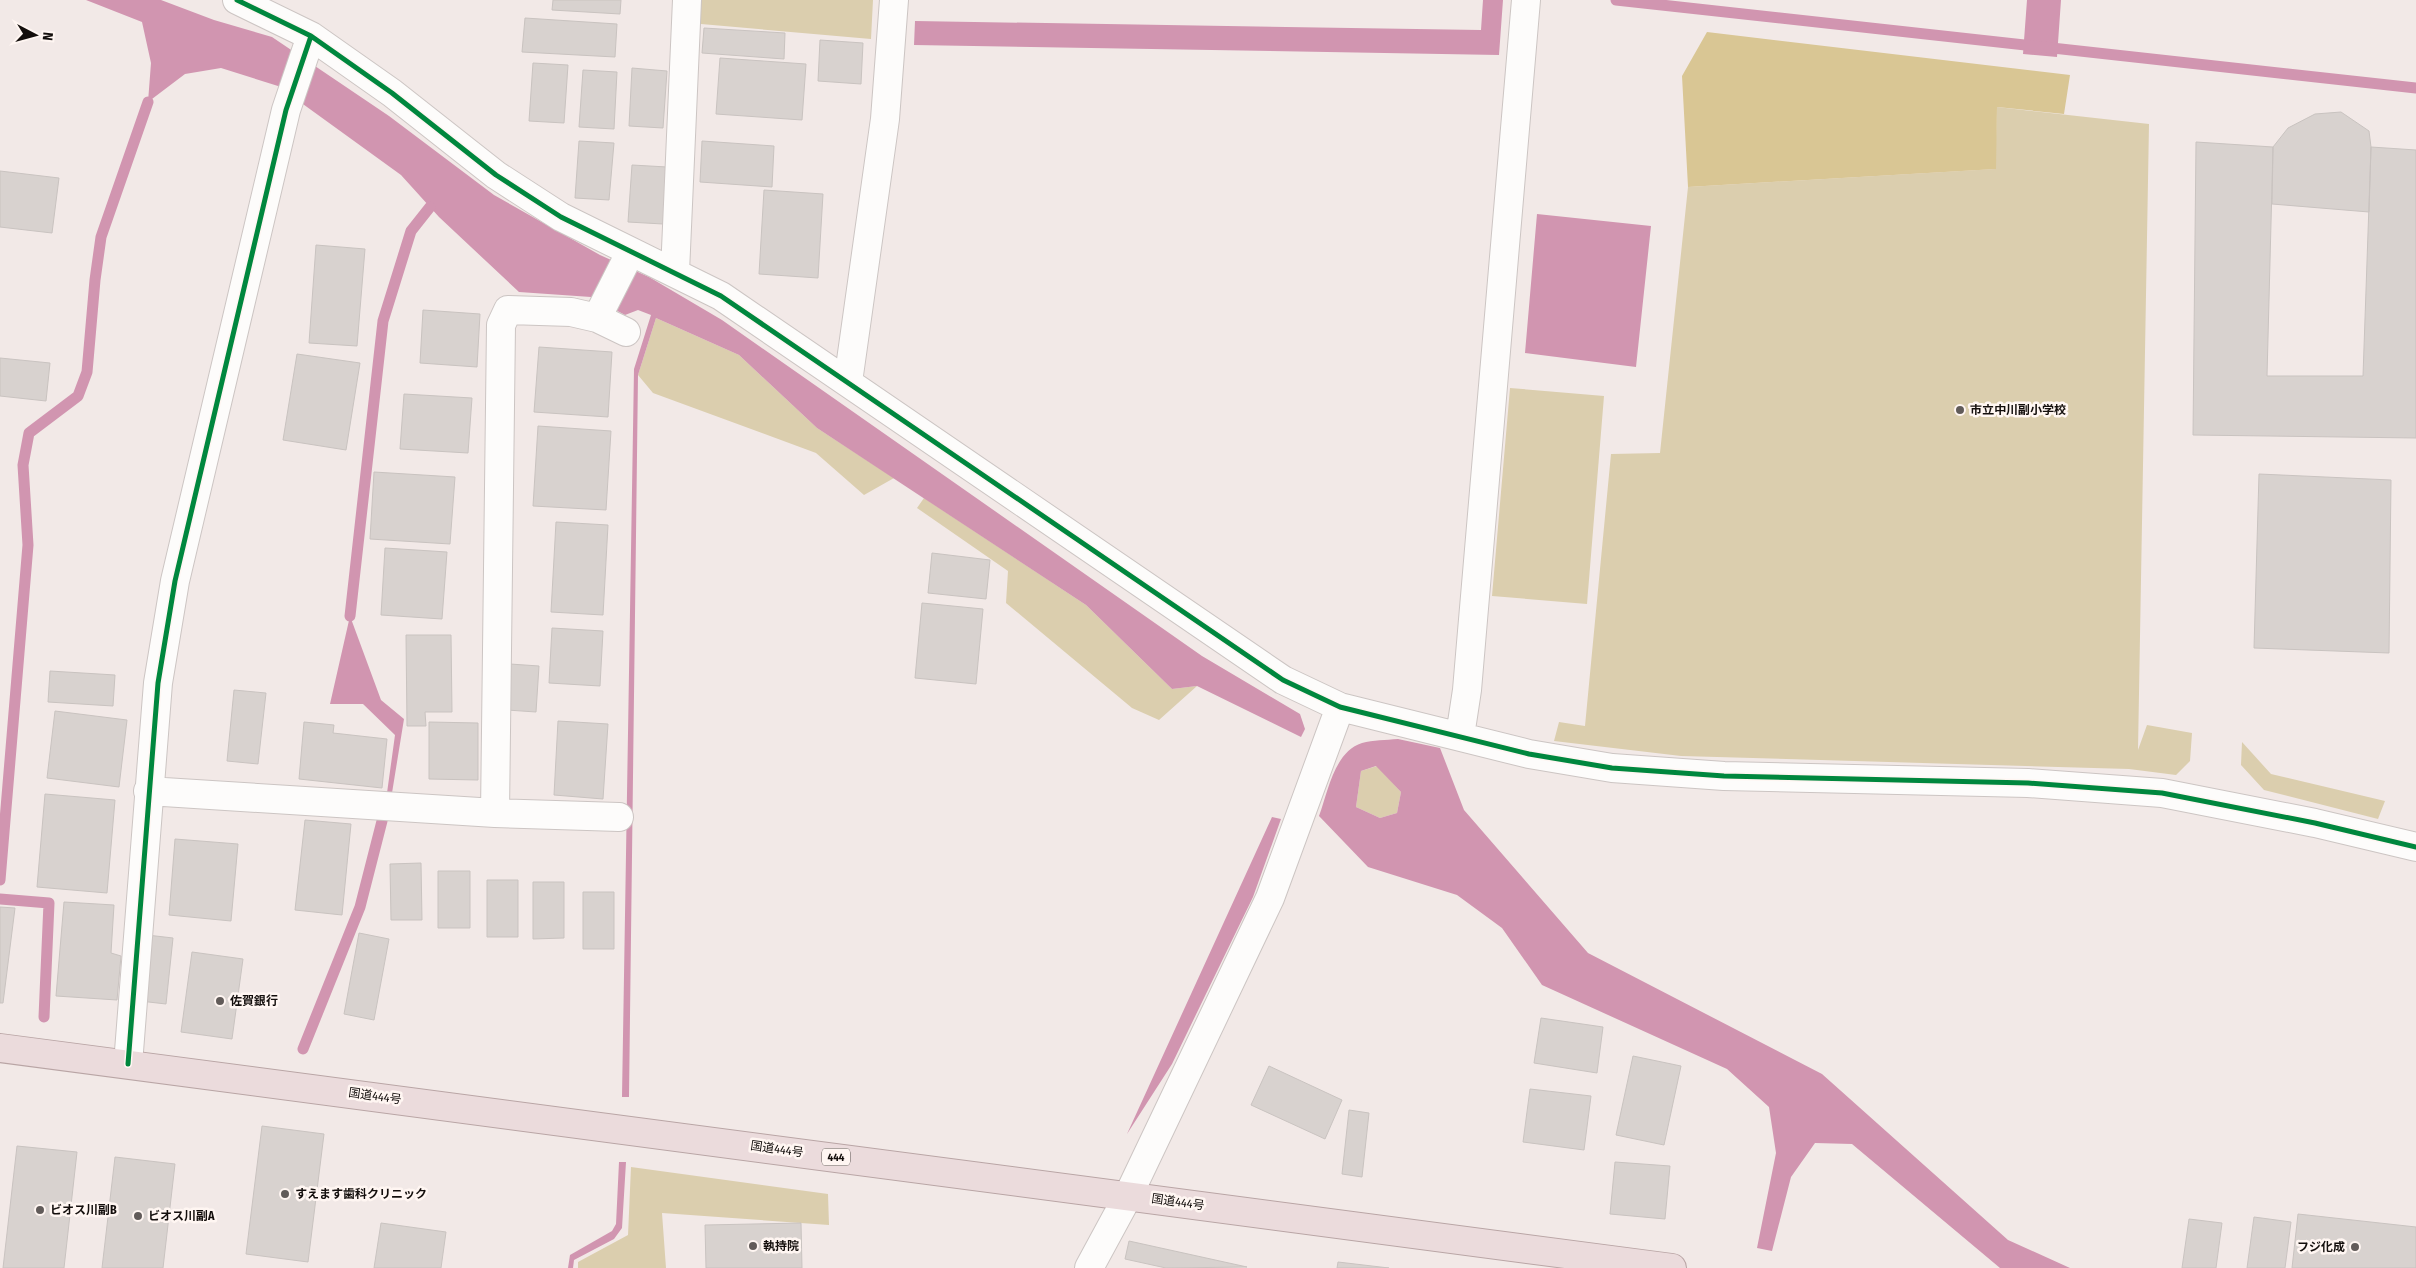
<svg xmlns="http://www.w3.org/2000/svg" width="2416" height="1268" viewBox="0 0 2416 1268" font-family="'Fira Sans Condensed','Noto Sans JP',sans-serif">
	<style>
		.green { fill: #dbceae }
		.forest { fill: #d9c694 }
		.water { fill: #d195b0; fill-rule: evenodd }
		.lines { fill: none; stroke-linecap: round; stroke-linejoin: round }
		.stream { stroke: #d195b0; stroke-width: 11 }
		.building { fill: #d8d2cf; stroke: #c9c3c0 }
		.minor-casing { stroke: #ccc5c3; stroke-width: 30 }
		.highway-casing { stroke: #b9a5a5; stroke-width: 30 }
		.minor { stroke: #fdfcfb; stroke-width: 28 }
		.highway { stroke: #ebdbdc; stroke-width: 28 }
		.cycleway-casing { stroke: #fff6f2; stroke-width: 8 }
		.cycleway { stroke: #00873e; stroke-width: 5 }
		.poi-dot { fill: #615b59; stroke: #fff6f2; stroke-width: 2 }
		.labels { text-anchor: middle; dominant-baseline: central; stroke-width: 5; stroke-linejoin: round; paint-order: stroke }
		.shield { fill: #fff6f2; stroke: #5a5451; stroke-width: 1 }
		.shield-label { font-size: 11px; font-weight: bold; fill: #130e0c }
		.poi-label { font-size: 12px; font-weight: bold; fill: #130e0c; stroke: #fff6f2; text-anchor: start }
		.street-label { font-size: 12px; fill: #130e0c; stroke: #fff6f2 }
	</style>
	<rect width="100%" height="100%" fill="#f2e9e7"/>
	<path class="green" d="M701 0H873L871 39 701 24Z
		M1997 107 2149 124 2138 750 2147 725 2192 733 2190 761 2176 775 2129 769 1681 756 1554 741 1559 722 1585 726 1611 454 1660 453 1688 187 1995 169Z
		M656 318 739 355 817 428 894 478 864 495 816 453 653 393 638 375Z
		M1510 388 1604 396 1587 604 1492 596Z
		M924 498 1086 605 1172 689 1197 686 1159 720 1132 708 1006 603 1008 571 917 508Z
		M2242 742 2271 774 2385 801 2378 819 2264 790 2241 765Z
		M1377 766 1401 792 1397 813 1380 818 1356 807 1361 771Z
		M631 1167 828 1194 829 1225 662 1213 666 1268H578V1262L628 1235Z"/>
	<path class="forest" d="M1707 32 2070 75 2064 114 1997 107 1996 169 1688 187 1682 76Z"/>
	<path class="water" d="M86 0H161L214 20 272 37 389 116 494 195 600 255 649 277 722 320 1202 656 1300 714 1305 729 1301 737 1197 686 1172 689 1086 605 817 428 739 355 656 318 638 375 629 1097H622L634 369 651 315 638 310 625 315 591 297 519 292 439 217 401 175 278 86 221 68 185 74 148 102 151 63 142 22Z
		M1483 0H1503L1499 55 914 45 915 21 1481 30Z
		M2027 0H2061L2057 57 2023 54Z
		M1537 214 1651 226 1636 367 1525 353Z
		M350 616 381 700 404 719 392 793H387L395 735 363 704H330Z
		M1398 739 1440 748 1464 810 1588 953 1822 1074 2008 1240 2070 1268H2000L1852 1144 1815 1143 1791 1177 1772 1251 1757 1248 1776 1153 1769 1107 1727 1069 1542 985 1502 928 1457 895 1368 867 1319 816C1328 792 1334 752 1362 743 1373 740 1386 740 1398 739ZM1376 766 1401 792 1397 813 1380 818 1356 807 1361 771Z
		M1272 817 1281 819 1253 897 1172 1064 1127 1134Z
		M619 1162H626L622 1228 614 1239 574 1260 573 1268H568L570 1255 612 1231 616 1224Z"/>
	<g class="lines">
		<path class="stream" d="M1616 0 2416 88
			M350 616 383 321 411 231 430 207
			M0 880 28 545 23 465 29 433 78 396 87 372 95 280 101 237 148 102
			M0 899 49 903 44 1017
			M303 1049 360 907 382 821"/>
	</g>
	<path class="building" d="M553 0H621L620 14 552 10Z
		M525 18 617 24 615 57 522 52Z
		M704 28 785 33 784 59 702 53Z
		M820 40 863 43 861 84 818 81Z
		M720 58 806 64 802 120 716 114Z
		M533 63 568 65 564 123 529 121Z
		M632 68 667 71 663 128 629 126Z
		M583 70 617 72 614 129 579 127Z
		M2341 112 2369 131 2371 147 2369 212 2272 204 2273 147 2288 128 2315 114Z
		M579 141 614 143 609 200 575 198Z
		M702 141 774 146 772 187 700 182Z
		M2196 142 2273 147 2267 376H2363L2371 147 2416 150V438L2193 435Z
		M632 165 667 167 663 224 628 222Z
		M0 171 59 178 52 233 0 227Z
		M764 190 823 194 818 278 759 274Z
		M316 245 365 249 357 346 309 343Z
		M423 310 480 314 477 367 420 363Z
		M539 347 612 352 608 417 534 412Z
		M297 354 360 363 346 450 283 440Z
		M0 358 50 363 46 401 0 396Z
		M404 394 472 398 468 453 400 449Z
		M538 426 611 431 606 510 533 506Z
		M374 472 455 477 450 544 370 539Z
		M2259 474 2391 480 2389 653 2254 648Z
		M556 522 608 525 603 615 551 612Z
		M385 548 447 552 442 619 381 615Z
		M932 553 990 560 986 599 928 593Z
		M922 603 983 609 976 684 915 678Z
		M552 628 603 631 600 686 549 683Z
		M406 635H451L452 712H425L426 726H407Z
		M510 664 539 666 536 712 507 710Z
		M50 671 115 675 113 706 48 702Z
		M234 690 266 693 258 764 227 761Z
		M55 711 127 720 119 787 47 778Z
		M558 721 608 724 603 799 554 795Z
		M304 722 334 725 333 733 387 739 382 788 299 779Z
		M429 722 478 723V780L429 779Z
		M45 794 115 800 107 893 37 887Z
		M305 820 351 824 342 915 295 910Z
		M175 839 238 844 231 921 169 915Z
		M421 863 422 920H391L390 864Z
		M438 871H470V928H438Z
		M487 880H518V937H487Z
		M533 882H564V938L533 939Z
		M583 892H614V949H583Z
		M64 902 114 905 111 953 121 956 117 1000 56 996Z
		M0 907 15 908 3 1003H0Z
		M359 933 389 939 374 1020 344 1014Z
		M147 935 173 938 166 1004 140 1001Z
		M192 952 243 959 232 1039 181 1032Z
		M1541 1018 1603 1027 1597 1073 1534 1063Z
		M1633 1056 1681 1066 1664 1145 1616 1135Z
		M1269 1066 1342 1100 1325 1139 1251 1105Z
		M1530 1089 1591 1096 1584 1150 1523 1142Z
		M1349 1110 1369 1113 1362 1177 1342 1174Z
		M262 1126 324 1134 308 1262 246 1254Z
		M17 1146 77 1152 64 1268H3Z
		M115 1157 175 1164 163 1268H102Z
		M1615 1162 1670 1166 1665 1219 1610 1214Z
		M2298 1214 2416 1227V1268H2292Z
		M2254 1217 2291 1222 2285 1268H2247Z
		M2189 1219 2222 1223 2216 1268H2182Z
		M381 1223 446 1232 441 1268H374Z
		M801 1223 802 1268H706L705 1225Z
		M1129 1241 1247 1267 1166 1268 1125 1259Z
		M1338 1262 1389 1268H1337Z"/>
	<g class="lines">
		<defs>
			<path id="minor" d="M237 0 311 36 392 93 496 175 561 217 721 296 1283 680 1340 707 1529 754 1612 768 1724 776 2028 783 2162 793 2315 823 2416 847
				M675 272 687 0
				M597 318 630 253
				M848 382 885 119 894 0
				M1460 736 1467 690 1526 0
				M148 791 495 813 619 817
				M495 813 501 325 508 310 571 312 597 318 626 332
				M128 1064 158 683 175 581 286 110 311 36
				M1089 1268 1128 1196 1270 898 1340 707"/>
			<path id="highway" d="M0 1048 1672 1268"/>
		</defs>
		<use href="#minor" class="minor-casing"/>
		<use href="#highway" class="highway-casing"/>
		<use href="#minor" class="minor"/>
		<use href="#highway" class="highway"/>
		<defs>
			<path id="cycleway" d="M237 0 311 36 392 93 496 175 561 217 721 296 1283 680 1340 707 1529 754 1612 768 1724 776 2028 783 2162 793 2315 823 2416 847
				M128 1064 158 683 175 581 286 110 311 36"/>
		</defs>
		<use href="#cycleway" class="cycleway-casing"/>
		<use href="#cycleway" class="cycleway"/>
	</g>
	<g class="poi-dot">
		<circle cx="1960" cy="410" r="5"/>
		<circle cx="220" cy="1001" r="5"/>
		<circle cx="285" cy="1194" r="5"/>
		<circle cx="40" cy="1210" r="5"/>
		<circle cx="138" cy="1216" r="5"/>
		<circle cx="753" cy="1246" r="5"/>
		<circle cx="2355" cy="1247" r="5"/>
	</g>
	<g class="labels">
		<rect class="shield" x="822" y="1148.5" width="28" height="17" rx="4"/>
		<g class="shield-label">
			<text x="836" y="1157">444</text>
		</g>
		<g class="poi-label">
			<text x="1970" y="410">市立中川副小学校</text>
			<text x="230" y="1001">佐賀銀行</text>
			<text x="295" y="1194">すえます歯科クリニック</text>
			<text x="50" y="1210">ビオス川副B</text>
			<text x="148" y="1216">ビオス川副A</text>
			<text x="763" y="1246">執持院</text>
			<text x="2345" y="1247" text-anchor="end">フジ化成</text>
		</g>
		<g class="street-label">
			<text transform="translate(375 1096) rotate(8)">国道444号</text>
			<text transform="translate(777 1149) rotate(8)">国道444号</text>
			<text transform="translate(1178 1202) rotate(8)">国道444号</text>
		</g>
	</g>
	<g transform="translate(35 35) rotate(96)" stroke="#fff6f2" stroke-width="4" paint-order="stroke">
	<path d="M0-4L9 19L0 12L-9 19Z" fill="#130e0c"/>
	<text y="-8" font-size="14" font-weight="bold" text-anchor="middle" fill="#130e0c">N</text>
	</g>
</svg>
